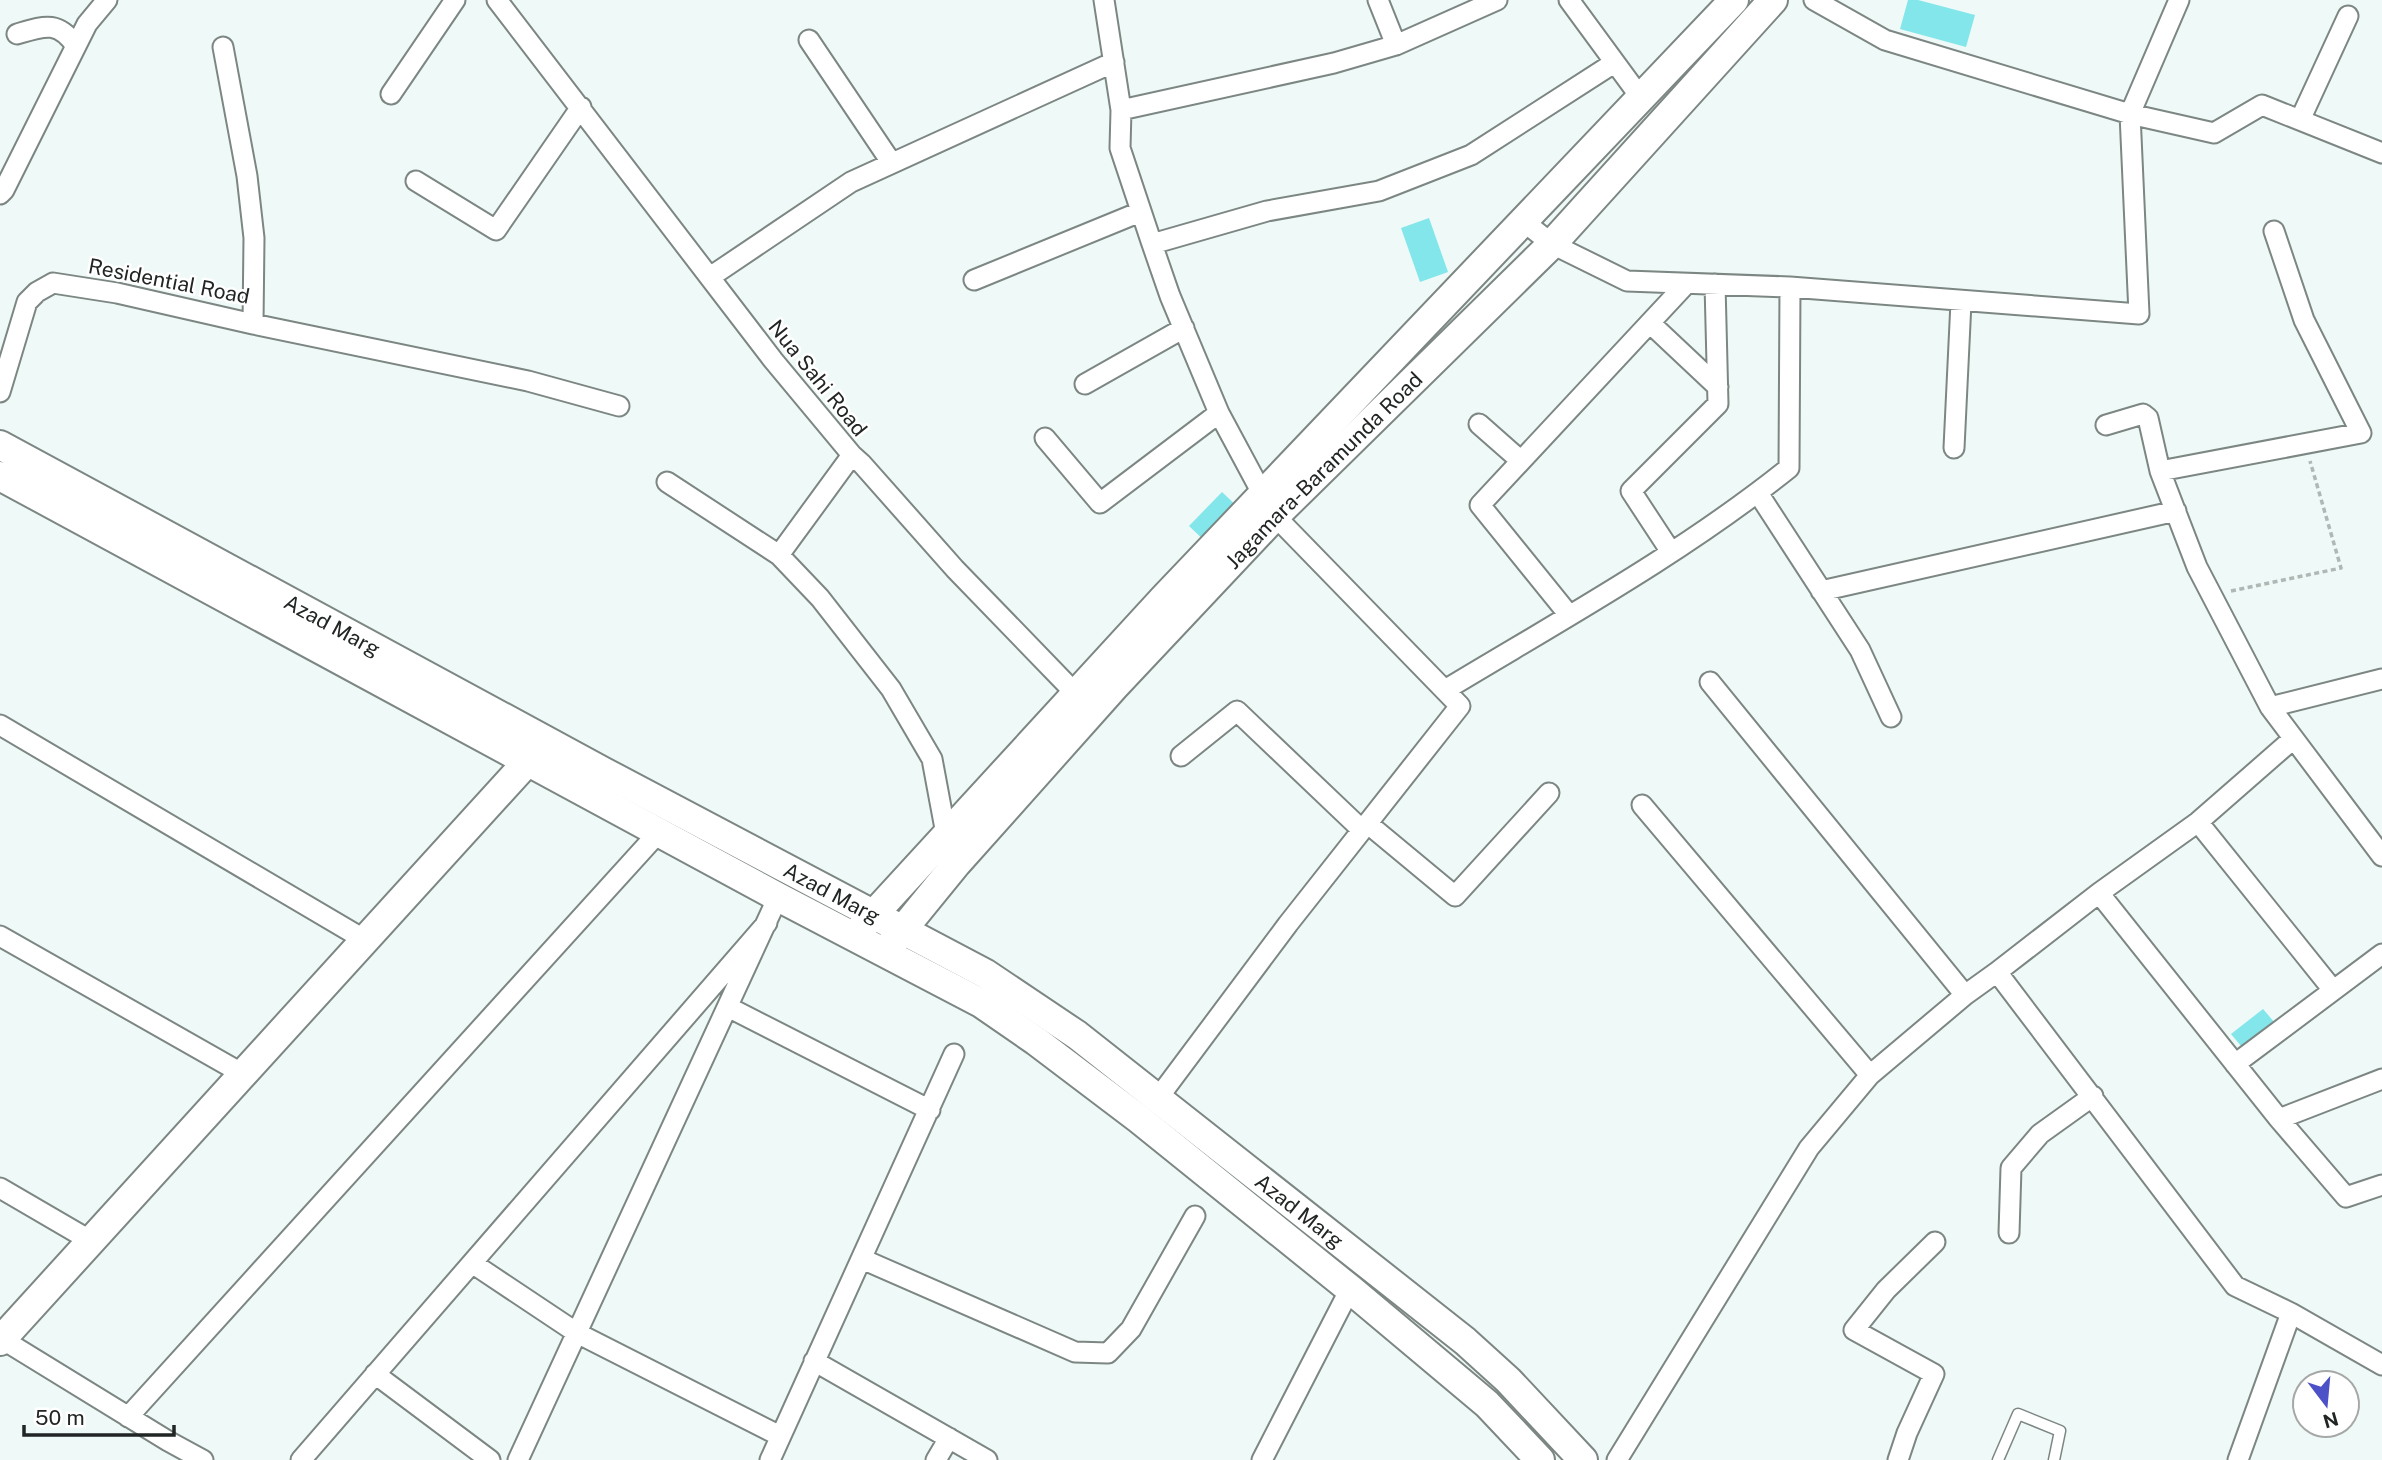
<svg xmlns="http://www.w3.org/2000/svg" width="2382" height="1460" viewBox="0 0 2382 1460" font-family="'Public Sans',sans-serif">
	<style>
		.building { fill: #82e6ea }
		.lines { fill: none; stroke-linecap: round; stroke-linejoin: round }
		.lane-casing { stroke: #7c8683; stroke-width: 13 }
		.street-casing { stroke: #7c8683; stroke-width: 23 }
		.secondary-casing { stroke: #7c8683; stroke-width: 32 }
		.path { stroke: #b0b8b6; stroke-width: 3.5; stroke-dasharray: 5 3.5; stroke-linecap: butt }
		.lane { stroke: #fff; stroke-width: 10 }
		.street { stroke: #fff; stroke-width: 19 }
		.secondary { stroke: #fff; stroke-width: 28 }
		.labels { text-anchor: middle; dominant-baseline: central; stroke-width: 5; stroke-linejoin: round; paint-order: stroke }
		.street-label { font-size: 21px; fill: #212524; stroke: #fff }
	</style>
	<rect width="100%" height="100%" fill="#eff9f7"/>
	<path class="building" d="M1908 0H1918L1975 15 1966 47 1900 29Z
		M1429 218 1448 272 1420 282 1401 228Z
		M1222 492 1242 511 1209 545 1189 526Z
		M2263 1009 2275 1023 2246 1052 2231 1034Z"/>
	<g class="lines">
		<defs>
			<path id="lane" d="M1998 1460 2018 1414 2060 1431 2054 1460"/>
			<path id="street" d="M497 0 773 360 852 455 779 555 820 598 891 689 932 759 946 834
				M1104 0 1121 110 1120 148 1152 244 1267 211 1379 191 1471 155 1614 63
				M1378 0 1396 45
				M1569 0 1641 98
				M1814 0 1885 40 2130 114 2214 133 2262 105 2382 153
				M17 34C44 26 58 20 76 46
				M809 40 891 162
				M391 94 455 0
				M1121 110 1334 63 1396 45 1497 0
				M2300 120 2348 16
				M416 181 496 230 581 107
				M0 194 4 190 87 24 107 0
				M2274 231 2304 320 2361 433 2160 471 2197 567 2270 707 2382 856
				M1152 244 1170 296 1219 413 1263 495
				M710 277 851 182 1114 62
				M974 280 1140 212
				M1790 287 2139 314 2130 114 2179 0
				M253 324 528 381 619 406
				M1651 324 1718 387
				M1085 384 1184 328
				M0 392 27 302 37 292 53 283 117 293 253 324 254 238 247 176 223 47
				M1479 424 1520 460
				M2106 425 2143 414 2148 418 2160 471
				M1045 438 1100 503 1219 413
				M1954 448 1961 302
				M852 455 862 464 955 569 1076 694
				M667 482 779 555
				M1758 493 1860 650 1891 717
				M1671 552 1631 491 1718 404 1715 284
				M1821 591 2176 511
				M1569 615 1480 505 1686 284
				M1710 682 1965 995
				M1445 690C1561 620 1683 553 1789 468L1790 287 1627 281 1552 244 1523 221
				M2270 707 2382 679
				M0 725 365 940
				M2293 739 2198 822 2099 893 2279 1119 2346 1197 2382 1185
				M1181 756 1237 711 1362 830
				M1642 805 1870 1075
				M2198 822 2333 990
				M1367 823 1455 896 1549 793
				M2099 893 1997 972 2235 1286 2291 1313 2382 1365
				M0 936 243 1074
				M728 1007 930 1110
				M2235 1064 2382 954
				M1158 1098 1288 924 1460 706 1275 516
				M2279 1119 2382 1079
				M0 1188 91 1241
				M2009 1233 2011 1168 2040 1134 2093 1096
				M862 1259 1075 1352 1108 1353 1131 1329 1195 1216
				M472 1263 577 1333 780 1436
				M2 1339 168 1441 203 1460
				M814 1361 987 1460
				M375 1374 490 1460
				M128 1417 659 832
				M301 1460 767 923
				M518 1460 778 897
				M770 1460 954 1054
				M936 1460 949 1438
				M1262 1460 1350 1289
				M1617 1460 1809 1148 1870 1075 1965 995 1997 972
				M1898 1460 1907 1433 1934 1374 1854 1330 1886 1290 1935 1242
				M2238 1460 2291 1313"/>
			<g id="secondary">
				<path id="s1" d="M0 445 604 772 986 974 1077 1035 1465 1341 1508 1380 1583 1460"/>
				<path d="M0 476 778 897 981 1003 1036 1041 1139 1119 1350 1289 1487 1404 1540 1460"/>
				<path d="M863 926 1164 598 1734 0"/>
				<path id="s2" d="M891 944 957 863 1114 687 1275 516 1552 244 1773 0"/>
				<path d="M0 1341 528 761"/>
			</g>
		</defs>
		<use href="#lane" class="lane-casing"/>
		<use href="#street" class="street-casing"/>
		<use href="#secondary" class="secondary-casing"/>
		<path class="path" d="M2231 591 2341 568 2310 461"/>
		<use href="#lane" class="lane"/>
		<use href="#street" class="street"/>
		<use href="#secondary" class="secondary"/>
	</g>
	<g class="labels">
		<g class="street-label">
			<text transform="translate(169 281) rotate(11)">Residential Road</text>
			<text transform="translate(818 378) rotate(51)">Nua Sahi Road</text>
			<text stroke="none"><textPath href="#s2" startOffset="642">Jagamara-Baramunda Road</textPath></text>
			<text stroke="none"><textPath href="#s1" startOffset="378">Azad Marg</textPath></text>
			<text stroke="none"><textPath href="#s1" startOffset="945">Azad Marg</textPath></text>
			<text stroke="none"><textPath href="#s1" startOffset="1512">Azad Marg</textPath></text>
		</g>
	</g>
	<g transform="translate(2326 1404) rotate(164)"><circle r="33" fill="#ffffff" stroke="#a6a8a7" stroke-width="2"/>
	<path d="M0-5L12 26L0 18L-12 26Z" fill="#4d51c7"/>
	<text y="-10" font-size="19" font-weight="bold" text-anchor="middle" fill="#212524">N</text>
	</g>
	<path d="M24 1425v10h150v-10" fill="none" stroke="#212524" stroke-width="3.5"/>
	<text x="35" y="1425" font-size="21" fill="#212524" stroke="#ffffff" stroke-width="5" paint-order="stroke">50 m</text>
</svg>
